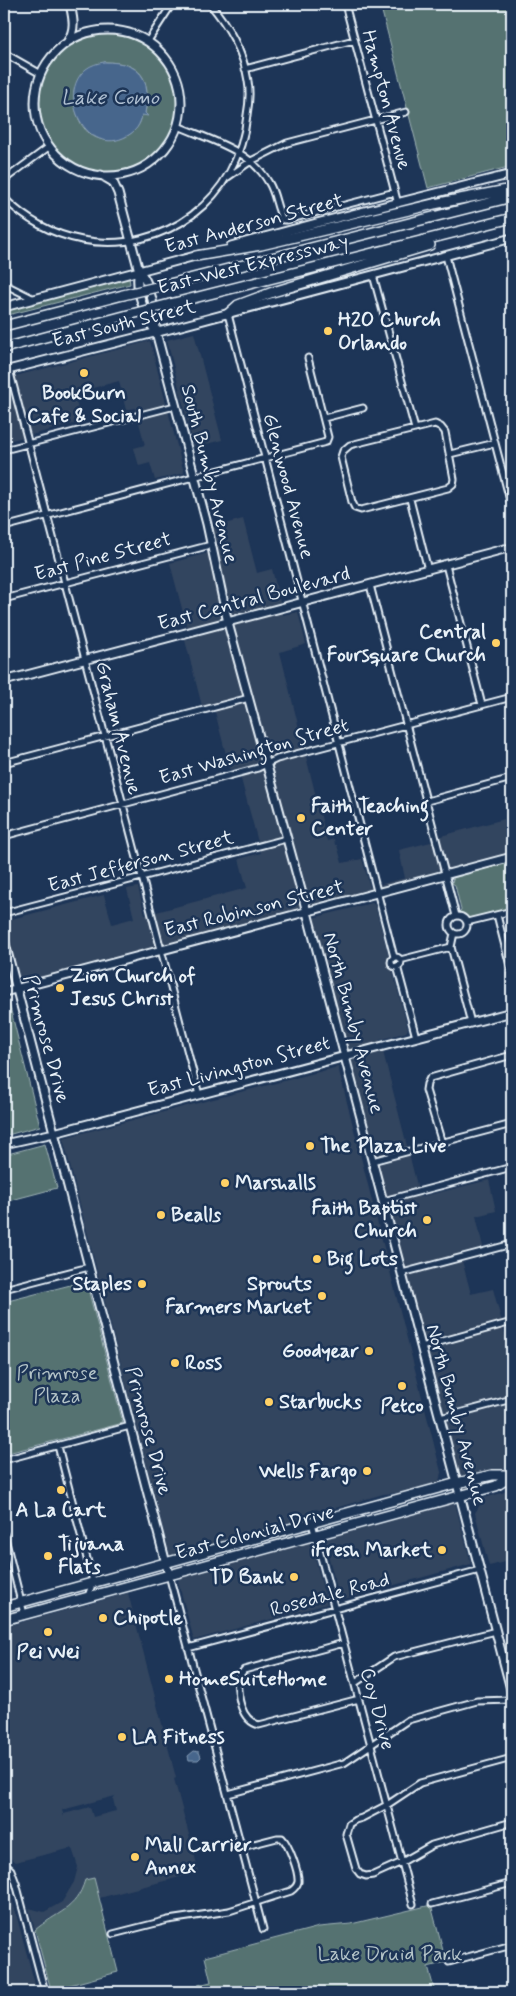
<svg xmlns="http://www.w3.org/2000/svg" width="516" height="1996" viewBox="0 0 516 1996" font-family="Mynerve,sans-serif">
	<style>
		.built { fill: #33455f; fill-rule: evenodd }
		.green { fill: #557271; stroke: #9eb2b4; fill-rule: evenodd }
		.water { fill: #47668c; stroke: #879eb7 }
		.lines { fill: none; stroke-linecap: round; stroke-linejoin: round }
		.street-casing { stroke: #e8f1f8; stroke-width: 9 }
		.secondary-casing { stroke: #e8f1f8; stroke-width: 11 }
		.highway-casing { stroke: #e8f1f8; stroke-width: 12 }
		.street { stroke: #1d3557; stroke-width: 5 }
		.secondary { stroke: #1d3557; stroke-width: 7 }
		.highway { stroke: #1d3557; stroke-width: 9 }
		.highway-bridge-casing { stroke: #e8f1f8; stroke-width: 12; stroke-linecap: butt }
		.highway-bridge { stroke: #1d3557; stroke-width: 9 }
		.poi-dot { fill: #ffd166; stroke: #1d3557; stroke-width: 2 }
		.labels { text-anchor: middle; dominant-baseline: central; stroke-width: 5; stroke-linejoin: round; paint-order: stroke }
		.street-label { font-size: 20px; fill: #e8f1f8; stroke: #1d3557 }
		.poi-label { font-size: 20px; font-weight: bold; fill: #e8f1f8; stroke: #1d3557; text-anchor: start }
		.park-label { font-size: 20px; fill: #b5c5c9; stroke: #1d3557 }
		.water-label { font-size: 21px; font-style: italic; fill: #b0c0d2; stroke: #1d3557 }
	</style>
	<rect width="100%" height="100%" fill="#1d3557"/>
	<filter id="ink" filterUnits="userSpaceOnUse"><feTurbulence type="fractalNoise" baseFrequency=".02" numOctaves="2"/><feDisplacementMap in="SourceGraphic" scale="10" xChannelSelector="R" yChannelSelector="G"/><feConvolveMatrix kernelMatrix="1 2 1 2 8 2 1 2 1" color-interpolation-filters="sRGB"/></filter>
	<g filter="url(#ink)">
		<path class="built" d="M194 333 222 440 194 447 167 340Z
			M150 341 184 473 155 480 150 463 139 466 134 448 145 445 135 408 126 410 119 381 74 393 81 422 4 442V379Z
			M243 519 257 573 272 569 283 615 298 612 306 644 280 652 327 841 334 839 335 845H337L342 863 362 859 370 887 405 878 399 850 431 842 441 836 512 817V857L4 991V921L104 895 112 924 134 918 127 889 138 887 145 915 247 888 239 859 261 853 238 768 230 770 213 704 202 706 185 640 190 639 170 563 212 552 206 529Z
			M372 903 375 905 408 1029 406 1032 380 1040 420 1197 489 1180 496 1211 476 1216 483 1247 460 1253 471 1294 493 1289 512 1360V1477L459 1490 309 919Z
			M338 1067 441 1472 439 1482 397 1493 383 1494 325 1511 315 1509 317 1517 170 1556 63 1138Z
			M512 1490V1560L489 1566 475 1513 484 1498Z
			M455 1503 471 1564 340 1600 324 1539Z
			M311 1542 327 1604 194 1640 178 1581 180 1578Z
			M128 1593 176 1778 174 1779 199 1872 99 1898 94 1878 85 1880 83 1888 71 1905 62 1913 46 1920 35 1930 29 1908 44 1912 62 1902 74 1882 78 1867 72 1848 15 1862 4 1853V1627ZM115 1796 113 1799 116 1811 93 1817 90 1807 64 1814V1817L62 1810Z
			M4 1871 6 1877 37 1992H4Z"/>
		<path class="green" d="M380 4H512V166L428 188Z
			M100 34C198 33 201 160 116 171 33 182 2 56 100 34ZM104 62C141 62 152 78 145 113L142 115C139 138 108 148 90 134 78 125 73 106 74 91Z
			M129 277 130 284 4 316V310Z
			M512 861V908C497 913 470 927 459 912L461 910 455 885 452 883 453 878Z
			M8 999 40 1126 4 1136V1000Z
			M45 1144 57 1188 4 1202V1155Z
			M86 1281 123 1423 4 1454V1302Z
			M94 1878 118 1972 51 1990 35 1930C56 1912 76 1911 85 1880Z
			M431 1905 446 1962 428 1967 435 1992H200L198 1985 211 1982 205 1957 319 1927 351 1924Z"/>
		<path class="water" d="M104 62C140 62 152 78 145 113L148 116 142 115C140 125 136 131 127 136 87 159 55 94 86 69 91 65 98 63 104 62Z
			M194 1751 199 1752 201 1757 198 1760H189L188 1756Z"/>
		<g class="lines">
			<defs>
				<path id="street" d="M345 4 398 204
					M4 8 8 4
					M148 41 172 4
					M4 53 41 74
					M245 69 354 40
					M178 126C210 140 251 150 269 183 276 194 276 208 283 220H287L395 192
					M228 177 251 161 287 143 406 112
					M4 180 50 146
					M4 198C26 220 51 234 82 240 165 255 239 199 247 115 249 104 250 92 248 81 244 53 228 25 210 4
					M446 256 512 508
					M373 275 415 429
					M4 284 34 299
					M228 314 394 957
					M9 369 199 1095
					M324 418 363 408
					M435 424 441 427 445 432 454 479 453 484 448 488 361 510 355 508 352 502 341 457 343 451 350 445Z
					M4 450 175 406
					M450 454 495 443
					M410 499 428 570
					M4 527 326 442 328 437 308 358
					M446 565 482 705
					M370 585 456 916
					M4 599 211 545
					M4 763 249 698
					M427 801 512 778
					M4 836 258 768 277 759 512 697
					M4 913 286 839
					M497 915 512 974
					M449 925a9 9 0 1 1 18 0a9 9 0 1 1-18 0Z
					M467 922 512 911
					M454 933 451 947 471 1023
					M391 962a5 5 0 1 1 10 0a5 5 0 1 1-10 0Z
					M400 960 451 947
					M397 966 416 1037
					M442 1143 426 1090 427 1084 430 1078 512 1055
					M372 1161 512 1124
					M383 1201 512 1167
					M402 1273 512 1244
					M4 1289 89 1267
					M421 1347 512 1322
					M440 1418 512 1399
					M58 1446 93 1582 88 1596
					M4 1460 130 1426
					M312 1523 413 1904
					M4 1534 24 1614
					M169 1575 263 1929
					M344 1643 244 1670 237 1679C238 1696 240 1720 259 1725L359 1699
					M188 1648 480 1570
					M355 1683 394 1657 496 1631
					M512 1758 420 1783 387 1805 362 1818 355 1820 349 1824 346 1834 356 1869 360 1874 366 1876 373 1875 402 1862 432 1845 512 1822
					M228 1794 344 1763 408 1720 477 1701 512 1700
					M4 1864 11 1870 16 1883 45 1992
					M432 1904 512 1883
					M113 1934 168 1920 229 1911 291 1891C294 1889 297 1886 298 1882 299 1872 289 1845 282 1838H277L242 1847
					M449 1962 512 1945"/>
				<path id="secondary" d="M35 103a73 73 0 1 1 146 0a73 73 0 1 1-146 0Z
					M68 41C76 28 73 18 70 4
					M101 175 113 182 118 193 139 271C151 282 156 316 156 332L207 524 228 623 307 912 512 1693
					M231 246 317 223 512 174
					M139 271C134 287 146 320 156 332
					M4 307 199 255
					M4 371 166 330 512 238
					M4 681 504 549H512
					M4 940 169 1575
					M4 992 512 857
					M4 1144 54 1133 512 1012"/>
				<path id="highway" d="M196 256 261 245 434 204 512 189
					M165 285 512 197
					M170 304 512 218
					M228 314 238 305 273 292 430 245
					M4 326 123 295
					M4 348 128 315
					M4 1607 457 1483 492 1475H512
					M4 1620 496 1486 512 1476"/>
			</defs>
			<use href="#street" class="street-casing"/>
			<use href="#secondary" class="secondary-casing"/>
			<use href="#highway" class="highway-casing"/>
			<use href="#street" class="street"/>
			<use href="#secondary" class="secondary"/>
			<use href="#highway" class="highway"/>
			<defs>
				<path id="highway-bridge" d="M123 295 165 285
					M128 315 170 304"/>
			</defs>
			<use href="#highway-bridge" class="highway-bridge-casing"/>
			<use href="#highway-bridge" class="highway-bridge"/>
		</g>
	</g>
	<g class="poi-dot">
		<circle cx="328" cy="331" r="5"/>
		<circle cx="84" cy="373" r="5"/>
		<circle cx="496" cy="643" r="5"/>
		<circle cx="301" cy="818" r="5"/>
		<circle cx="60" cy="988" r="5"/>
		<circle cx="310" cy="1146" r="5"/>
		<circle cx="225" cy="1183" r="5"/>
		<circle cx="161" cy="1215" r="5"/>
		<circle cx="427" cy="1220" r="5"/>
		<circle cx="317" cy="1259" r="5"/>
		<circle cx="142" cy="1284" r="5"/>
		<circle cx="322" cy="1296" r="5"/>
		<circle cx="369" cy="1351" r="5"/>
		<circle cx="175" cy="1363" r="5"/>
		<circle cx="402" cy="1386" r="5"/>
		<circle cx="269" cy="1402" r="5"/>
		<circle cx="367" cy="1471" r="5"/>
		<circle cx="61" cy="1490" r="5"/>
		<circle cx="442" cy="1550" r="5"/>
		<circle cx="48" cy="1556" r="5"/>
		<circle cx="294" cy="1577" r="5"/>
		<circle cx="103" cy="1618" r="5"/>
		<circle cx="48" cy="1632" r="5"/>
		<circle cx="169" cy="1679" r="5"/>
		<circle cx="122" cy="1737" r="5"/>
		<circle cx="135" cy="1857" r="5"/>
	</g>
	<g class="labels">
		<g class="street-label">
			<text transform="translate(386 100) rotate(75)">Hampton Avenue</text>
			<text transform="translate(254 224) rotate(-15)">East Anderson Street</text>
			<text transform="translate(253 265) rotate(-14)">East-West Expressway</text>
			<text transform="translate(124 324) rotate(-14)">East South Street</text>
			<text transform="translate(209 474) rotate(76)">South Bumby Avenue</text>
			<text transform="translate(288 486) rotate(75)">Glenwood Avenue</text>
			<text transform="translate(103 557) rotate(-15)">East Pine Street</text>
			<text transform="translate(254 599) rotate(-15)">East Central Boulevard</text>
			<text transform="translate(118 728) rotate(76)">Graham Avenue</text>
			<text transform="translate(254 752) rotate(-16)">East Washington Street</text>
			<text transform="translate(141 862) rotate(-15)">East Jefferson Street</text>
			<text transform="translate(254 909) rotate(-14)">East Robinson Street</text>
			<text transform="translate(353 1023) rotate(75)">North Bumby Avenue</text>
			<text transform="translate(46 1039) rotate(75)">Primrose Drive</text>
			<text transform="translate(239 1067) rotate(-15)">East Livingston Street</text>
			<text transform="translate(456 1415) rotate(75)">North Bumby Avenue</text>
			<text transform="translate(148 1431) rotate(75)">Primrose Drive</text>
			<text transform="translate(255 1533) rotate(-15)">East Colonial Drive</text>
			<text transform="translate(330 1595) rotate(-15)">Rosedale Road</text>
			<text transform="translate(377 1709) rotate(75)">Coy Drive</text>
		</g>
		<g class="poi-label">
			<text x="338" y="320">H2O Church<tspan x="338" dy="23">Orlando</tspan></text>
			<text x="84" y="393" text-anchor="middle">BookBurn<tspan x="84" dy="23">Cafe &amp; Social</tspan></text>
			<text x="486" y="632" text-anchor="end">Central<tspan x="486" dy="23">Foursquare Church</tspan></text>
			<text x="311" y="806">Faith Teaching<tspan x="311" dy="23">Center</tspan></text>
			<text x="70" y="976">Zion Church of<tspan x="70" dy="23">Jesus Christ</tspan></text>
			<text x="320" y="1146">The Plaza Live</text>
			<text x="235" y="1183">Marshalls</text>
			<text x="417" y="1208" text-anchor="end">Faith Baptist<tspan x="417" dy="23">Church</tspan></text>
			<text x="171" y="1215">Bealls</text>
			<text x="327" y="1259">Big Lots</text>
			<text x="132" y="1284" text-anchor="end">Staples</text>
			<text x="312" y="1284" text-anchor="end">Sprouts<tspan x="312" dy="23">Farmers Market</tspan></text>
			<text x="359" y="1351" text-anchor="end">Goodyear</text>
			<text x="185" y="1363">Ross</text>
			<text x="279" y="1402">Starbucks</text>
			<text x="402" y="1406" text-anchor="middle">Petco</text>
			<text x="357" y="1471" text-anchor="end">Wells Fargo</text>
			<text x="61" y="1510" text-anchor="middle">A La Cart</text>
			<text x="58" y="1544">Tijuana<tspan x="58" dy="23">Flats</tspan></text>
			<text x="432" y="1550" text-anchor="end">iFresh Market</text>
			<text x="284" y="1577" text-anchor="end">TD Bank</text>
			<text x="113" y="1618">Chipotle</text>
			<text x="48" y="1652" text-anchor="middle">Pei Wei</text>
			<text x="179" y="1679">HomeSuiteHome</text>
			<text x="132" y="1737">LA Fitness</text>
			<text x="145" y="1845">Mall Carrier<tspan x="145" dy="23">Annex</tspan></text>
		</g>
		<g class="park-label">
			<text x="57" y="1373">Primrose<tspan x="57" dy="23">Plaza</tspan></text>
			<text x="390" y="1954">Lake Druid Park</text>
		</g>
		<g class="water-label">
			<text x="110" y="98">Lake Como</text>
		</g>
	</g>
	<rect width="516" height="1996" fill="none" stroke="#1d3557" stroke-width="20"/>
	<rect x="10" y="10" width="496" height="1976" fill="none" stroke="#e8f1f8" stroke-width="2" filter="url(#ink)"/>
</svg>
